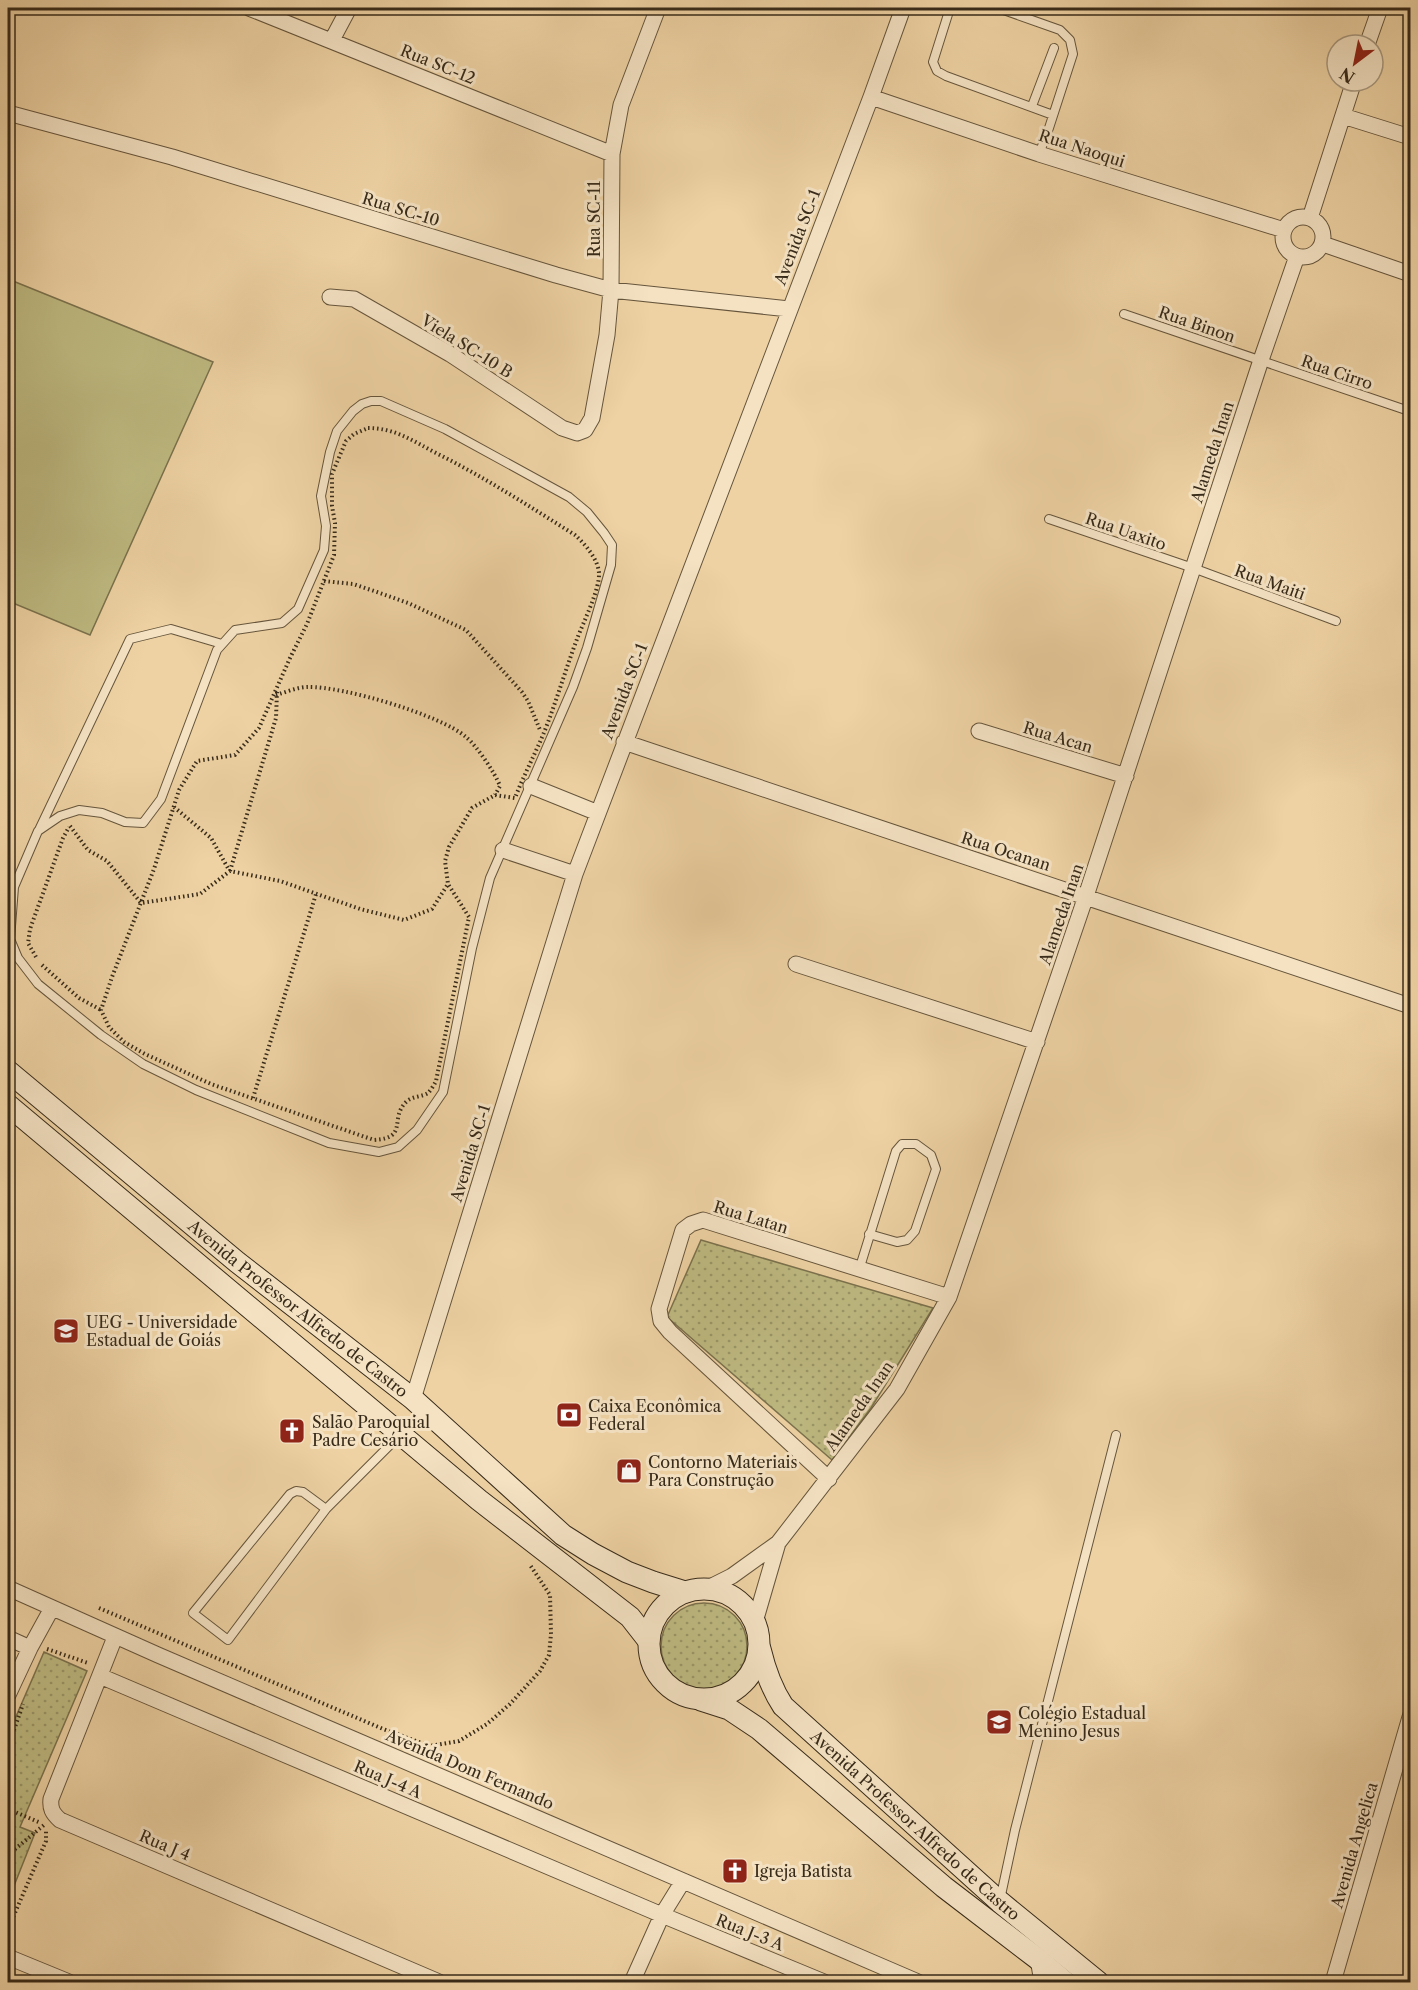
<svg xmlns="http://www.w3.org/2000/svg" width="1418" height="1990" viewBox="0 0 1418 1990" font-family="'Libre Caslon Text',serif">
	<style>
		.green { fill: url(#green-dots); stroke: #7b724e; stroke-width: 1.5 }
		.pitch { fill: #beba81; stroke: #7b724e; stroke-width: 1.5 }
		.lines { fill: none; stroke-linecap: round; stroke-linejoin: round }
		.lane-casing { stroke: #66553c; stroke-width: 10 }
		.street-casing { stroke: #66553c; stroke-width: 17 }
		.secondary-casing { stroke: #382b1a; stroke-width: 23 }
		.path { stroke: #382b1a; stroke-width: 4; stroke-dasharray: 1.5 3; stroke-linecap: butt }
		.lane { stroke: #f4e2c3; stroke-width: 8 }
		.street { stroke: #f4e2c3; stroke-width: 15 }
		.secondary { stroke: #f4e2c3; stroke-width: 21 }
		.labels { text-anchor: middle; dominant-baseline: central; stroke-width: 6; stroke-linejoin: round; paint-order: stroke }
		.street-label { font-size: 16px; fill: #382b1a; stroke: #f4e2c3 }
		.poi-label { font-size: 16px; fill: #382b1a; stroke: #f4e2c3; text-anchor: start }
	</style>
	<defs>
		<pattern id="green-dots" width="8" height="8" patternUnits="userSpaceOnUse" patternTransform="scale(1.5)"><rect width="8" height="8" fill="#beba81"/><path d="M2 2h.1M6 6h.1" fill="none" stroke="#9b9769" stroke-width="1.8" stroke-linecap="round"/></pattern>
	</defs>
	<rect width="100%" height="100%" fill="#eed2a3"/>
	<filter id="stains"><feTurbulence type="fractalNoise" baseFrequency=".00333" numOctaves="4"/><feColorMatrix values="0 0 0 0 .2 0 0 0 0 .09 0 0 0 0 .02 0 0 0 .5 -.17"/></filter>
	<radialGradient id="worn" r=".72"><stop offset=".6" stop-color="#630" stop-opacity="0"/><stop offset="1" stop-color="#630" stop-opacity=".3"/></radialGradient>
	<path class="green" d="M701 1240 933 1308 871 1408 832 1460 667 1317Z
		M661 1646a43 43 0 1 1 86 0a43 43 0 1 1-86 0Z
		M44 1652 87 1671 20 1827 35 1833 8 1901V1735Z"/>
	<path class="pitch" d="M8 279 213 362 90 635 8 601Z"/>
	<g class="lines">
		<defs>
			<path id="lane" d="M950 8 933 62 937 71 946 76 1053 115
				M998 8 1060 30 1070 40 1073 54 1049 128 1039 154
				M1032 106 1054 48
				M1124 314 1406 410
				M371 401H381L445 429 569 497 587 512 604 533 612 545 611 565 587 648 573 687 490 878 472 948 443 1092 417 1130 398 1147 379 1152 329 1143 196 1090 143 1064 101 1035 38 984 18 958 10 939 14 887 38 831 60 816 79 810 102 813 125 822 143 823 161 799 217 650 235 630 282 623 298 609 324 550 326 526 321 496 330 452 337 431 353 411 362 404Z
				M1049 519 1193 568 1336 621
				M39 830 130 639 171 629 222 644
				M859 1270 896 1151 902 1144H916L931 1155 936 1169 915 1231 907 1240 897 1242 869 1234
				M296 1491 303 1492 326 1509 228 1640 193 1613 290 1494Z
				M326 1509 399 1436
				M1000 1900 1015 1830 1116 1435"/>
			<path id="street" d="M249 8 612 154
				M332 40 349 8
				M1367 45 1380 8
				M871 97 1039 154 1284 230
				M8 113 172 157 556 275 611 290 789 309
				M1343 116 1410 137
				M1283 237a20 20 0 1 1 40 0a20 20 0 1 1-40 0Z
				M1310 218 1354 81
				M1323 244 1410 274
				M330 297 354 299 450 354 562 428 577 433 585 430 592 418 607 335 611 290 612 154 621 105 658 8
				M979 731 1126 776
				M624 742 1410 1006
				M531 786 598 813
				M503 850 575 874
				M796 964 1037 1042
				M413 1399 575 874 871 97 903 8
				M829 1479 670 1332 661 1321 659 1309 683 1230 691 1224 703 1220 949 1297
				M8 1588 158 1655 918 1982
				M708 1588 732 1576 778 1543 897 1389 949 1297 1086 896 1261 360 1297 256
				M755 1622 778 1543
				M115 1637 51 1799C50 1808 52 1813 60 1820L439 1982
				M8 1638 30 1648
				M100 1676 662 1915 824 1982
				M8 1695 30 1648 52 1608
				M8 1957 69 1982
				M1038 1959 1042 1982
				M632 1982 662 1915 683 1881
				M1333 1982 1410 1717"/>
			<g id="secondary">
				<path id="s1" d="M8 1071 237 1262 413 1399 563 1535 593 1554 627 1572 653 1582 685 1592"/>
				<path d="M8 1105 479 1500 630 1617 648 1640"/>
				<circle cx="704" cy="1644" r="55"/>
				<path id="s2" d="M760 1649C765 1670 771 1688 783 1706L1000 1902 1098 1982"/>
				<path d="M701 1700 729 1709 759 1729 944 1887 1038 1959 1065 1982"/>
			</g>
		</defs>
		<use href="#lane" class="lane-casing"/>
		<use href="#street" class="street-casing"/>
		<use href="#secondary" class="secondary-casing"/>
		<path class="path" d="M368 428C395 428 413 441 436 453 484 477 529 506 575 535 585 544 598 559 599 573 600 589 583 623 577 639 565 671 556 703 543 735 534 756 523 777 515 798L495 795 472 808 449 847 445 861 448 884 469 917 436 1081C434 1085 431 1090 428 1093 422 1097 412 1096 406 1102 389 1119 409 1138 374 1140L211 1084 145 1054 124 1042 109 1027 101 1010 112 977 154 869 179 790 197 761 235 755 259 728 290 658 307 624 334 555 335 523 332 506V474L346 441 354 434Z
			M324 581 353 584 377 592 408 603 466 630 522 692 528 701 540 730
			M276 695C286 692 298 687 308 687 342 686 441 715 466 737 477 746 495 773 500 786L495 795
			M174 807 211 838 229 870
			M70 826 88 850 107 861 141 903 200 894 230 871 280 881 360 909 404 920 432 909 448 884
			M230 871 276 718 277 692
			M36 957 28 943 30 929 63 838 69 827
			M42 965 79 998 101 1010
			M253 1098 316 894
			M99 1608 383 1729 430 1746 459 1741 487 1724 510 1704 540 1671 549 1655 551 1634 550 1595 530 1565
			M47 1649 88 1663
			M8 1747 23 1704
			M8 1809 41 1823
			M8 1855 44 1825
			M8 1929 46 1841V1830"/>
		<use href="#lane" class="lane"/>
		<use href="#street" class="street"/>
		<use href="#secondary" class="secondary"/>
	</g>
	<defs>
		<symbol id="university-square" viewBox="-11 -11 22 22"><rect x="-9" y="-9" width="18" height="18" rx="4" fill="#8f2418" stroke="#f4e2c3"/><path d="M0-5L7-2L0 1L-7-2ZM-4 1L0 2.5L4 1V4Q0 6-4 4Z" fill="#fff"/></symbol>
		<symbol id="bank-square" viewBox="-11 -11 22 22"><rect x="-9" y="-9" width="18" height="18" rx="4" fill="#8f2418" stroke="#f4e2c3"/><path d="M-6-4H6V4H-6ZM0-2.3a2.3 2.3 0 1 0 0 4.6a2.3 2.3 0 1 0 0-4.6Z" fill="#fff"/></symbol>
		<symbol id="church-square" viewBox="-11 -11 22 22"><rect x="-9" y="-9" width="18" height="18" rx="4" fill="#8f2418" stroke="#f4e2c3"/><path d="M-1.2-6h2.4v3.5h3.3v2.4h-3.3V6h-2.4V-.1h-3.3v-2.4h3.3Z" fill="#fff"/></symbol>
		<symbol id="shop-square" viewBox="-11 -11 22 22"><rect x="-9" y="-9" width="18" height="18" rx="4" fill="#8f2418" stroke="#f4e2c3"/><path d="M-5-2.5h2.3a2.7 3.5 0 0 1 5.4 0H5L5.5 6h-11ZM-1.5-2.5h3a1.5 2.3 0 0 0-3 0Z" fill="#fff"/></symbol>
		<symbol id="school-square" viewBox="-11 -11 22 22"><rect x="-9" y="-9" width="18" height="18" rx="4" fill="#8f2418" stroke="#f4e2c3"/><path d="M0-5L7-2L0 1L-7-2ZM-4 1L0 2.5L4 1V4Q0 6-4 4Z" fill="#fff"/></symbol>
	</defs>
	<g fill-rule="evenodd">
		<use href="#university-square" x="51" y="1316" width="30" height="30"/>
		<use href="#bank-square" x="554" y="1400" width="30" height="30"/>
		<use href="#church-square" x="277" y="1416" width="30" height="30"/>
		<use href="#shop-square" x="614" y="1456" width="30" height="30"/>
		<use href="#school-square" x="984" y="1707" width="30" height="30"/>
		<use href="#church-square" x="720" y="1856" width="30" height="30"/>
	</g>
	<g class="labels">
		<g class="street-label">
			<text transform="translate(438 64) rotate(22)">Rua SC-12</text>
			<text transform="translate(1082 148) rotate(18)">Rua Naoqui</text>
			<text transform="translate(401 209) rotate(17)">Rua SC-10</text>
			<text transform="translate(594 219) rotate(-90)">Rua SC-11</text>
			<text transform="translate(797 237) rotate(-69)">Avenida SC-1</text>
			<text transform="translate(1197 324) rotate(19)">Rua Binon</text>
			<text transform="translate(467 346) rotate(32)">Viela SC-10 B</text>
			<text transform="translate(1337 372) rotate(19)">Rua Cirro</text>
			<text transform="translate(1212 452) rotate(-72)">Alameda Inan</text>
			<text transform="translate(1126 531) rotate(19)">Rua Uaxito</text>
			<text transform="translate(1270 582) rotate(20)">Rua Maiti</text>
			<text transform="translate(624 691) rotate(-69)">Avenida SC-1</text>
			<text transform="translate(1058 737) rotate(17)">Rua Acan</text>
			<text transform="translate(1006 851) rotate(18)">Rua Ocanan</text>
			<text transform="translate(1061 914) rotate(-71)">Alameda Inan</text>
			<text transform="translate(470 1153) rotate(-73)">Avenida SC-1</text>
			<text transform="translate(751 1217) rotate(17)">Rua Latan</text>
			<text stroke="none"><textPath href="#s1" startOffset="375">Avenida Professor Alfredo de Castro</textPath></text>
			<text transform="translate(859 1406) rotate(-55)">Alameda Inan</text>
			<text transform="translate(470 1769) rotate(23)">Avenida Dom Fernando</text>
			<text transform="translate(388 1779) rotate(23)">Rua J-4 A</text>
			<text stroke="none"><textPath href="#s2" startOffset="240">Avenida Professor Alfredo de Castro</textPath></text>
			<text transform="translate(165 1845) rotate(23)">Rua J 4</text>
			<text transform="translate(1354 1845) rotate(-74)">Avenida Angelica</text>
			<text transform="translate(750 1932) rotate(22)">Rua J-3 A</text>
		</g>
		<g class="poi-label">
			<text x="86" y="1322">UEG - Universidade<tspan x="86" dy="18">Estadual de Goiás</tspan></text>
			<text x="588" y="1406">Caixa Econômica<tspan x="588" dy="18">Federal</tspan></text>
			<text x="312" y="1422">Salão Paroquial<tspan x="312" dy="18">Padre Cesário</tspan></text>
			<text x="648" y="1462">Contorno Materiais<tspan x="648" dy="18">Para Construção</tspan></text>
			<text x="1018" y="1713">Colégio Estadual<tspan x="1018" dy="18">Menino Jesus</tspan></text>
			<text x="754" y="1871">Igreja Batista</text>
		</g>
	</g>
	<rect width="1418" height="1990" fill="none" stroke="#eed2a3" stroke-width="30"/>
	<rect x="9" y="9" width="1400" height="1972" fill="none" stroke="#382b1a" stroke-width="3"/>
	<rect x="15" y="15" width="1388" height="1960" fill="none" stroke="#382b1a" stroke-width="1.5"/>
	<g transform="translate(1355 63) rotate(212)"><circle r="28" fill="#f4e2c3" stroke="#a9997f" stroke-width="1.5"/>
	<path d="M0-4.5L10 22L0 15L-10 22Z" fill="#8f2418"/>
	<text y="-9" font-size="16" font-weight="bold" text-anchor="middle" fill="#382b1a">N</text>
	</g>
	<rect width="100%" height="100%" filter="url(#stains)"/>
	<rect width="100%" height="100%" fill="url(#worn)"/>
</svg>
